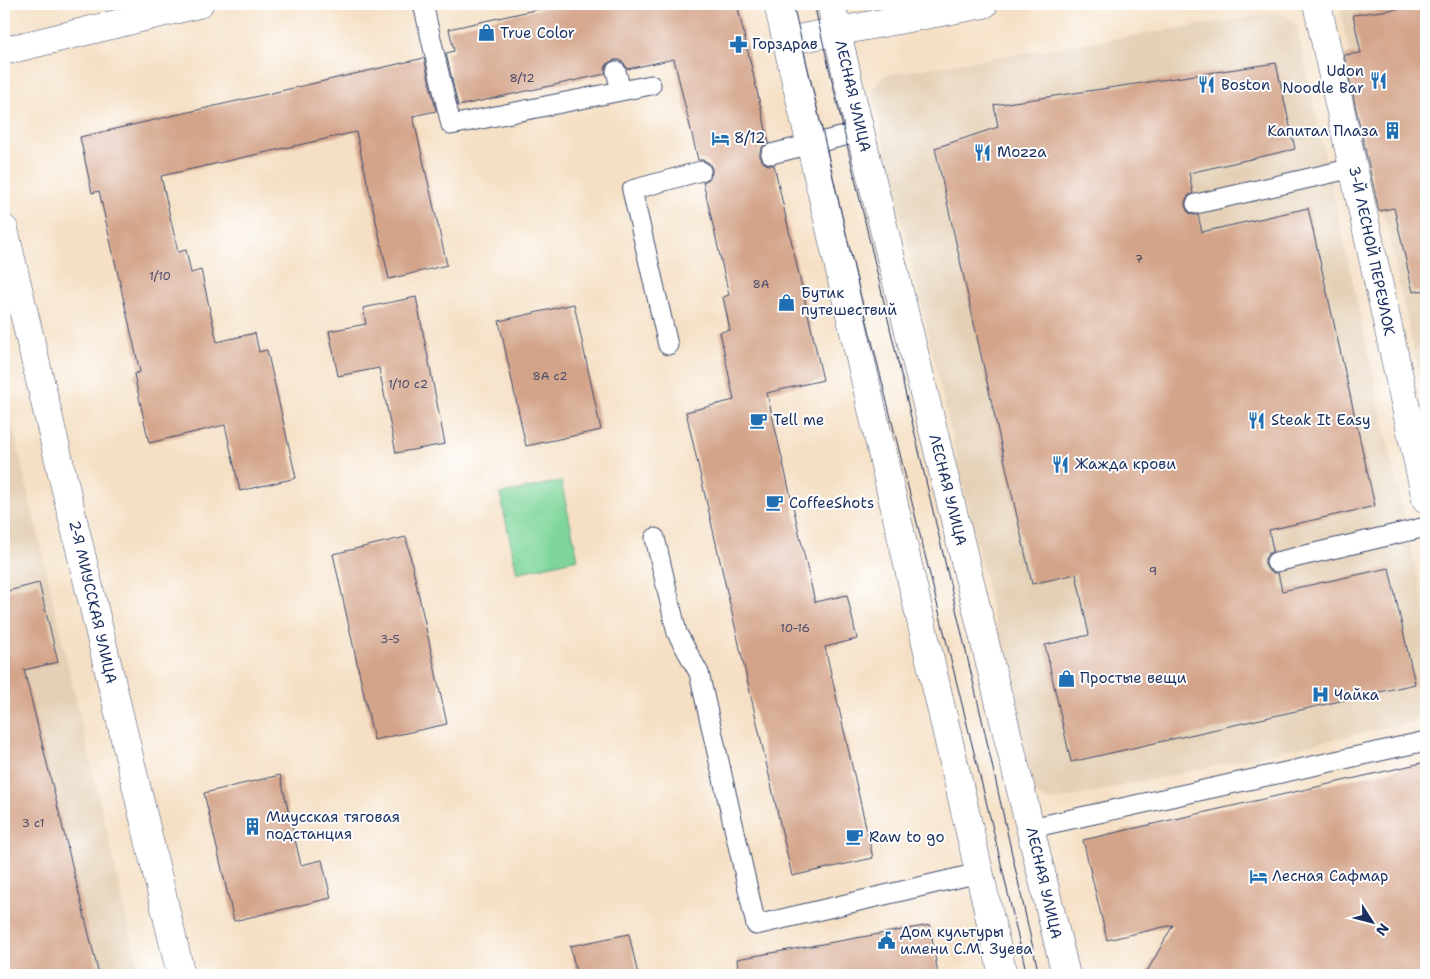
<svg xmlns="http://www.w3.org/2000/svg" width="1430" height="979" viewBox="0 0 1430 979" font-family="'Shantell Sans',sans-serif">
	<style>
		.built { fill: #e4d0b6 }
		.green { fill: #7dd599; stroke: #4c827c }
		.building { fill: #d4a48a }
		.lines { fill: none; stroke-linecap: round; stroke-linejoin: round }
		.lane-casing { stroke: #3c4a6d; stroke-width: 21 }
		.street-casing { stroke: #3c4a6d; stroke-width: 29 }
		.secondary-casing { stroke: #3c4a6d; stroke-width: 29 }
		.lane { stroke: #fff; stroke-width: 19 }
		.street { stroke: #fff; stroke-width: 28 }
		.secondary { stroke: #fff; stroke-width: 28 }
		.tram { stroke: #1b2f5e; stroke-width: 1 }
		.labels { text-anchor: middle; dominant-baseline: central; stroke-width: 4; stroke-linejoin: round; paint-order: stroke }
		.number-label { font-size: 12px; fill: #494c69 }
		.poi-label { font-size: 15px; fill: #1b2f5e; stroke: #fff; text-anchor: start }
		.street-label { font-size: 15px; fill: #1b2f5e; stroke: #fff }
	</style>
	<rect width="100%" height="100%" fill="#fff"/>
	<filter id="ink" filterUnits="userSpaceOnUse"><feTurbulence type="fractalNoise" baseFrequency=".02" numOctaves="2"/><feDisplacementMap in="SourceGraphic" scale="10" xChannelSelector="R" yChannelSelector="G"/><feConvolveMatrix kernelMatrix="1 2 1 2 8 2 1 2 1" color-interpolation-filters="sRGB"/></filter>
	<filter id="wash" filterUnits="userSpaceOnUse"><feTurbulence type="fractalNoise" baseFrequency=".0096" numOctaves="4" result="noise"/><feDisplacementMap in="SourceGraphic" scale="20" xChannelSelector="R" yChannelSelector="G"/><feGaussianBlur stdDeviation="1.12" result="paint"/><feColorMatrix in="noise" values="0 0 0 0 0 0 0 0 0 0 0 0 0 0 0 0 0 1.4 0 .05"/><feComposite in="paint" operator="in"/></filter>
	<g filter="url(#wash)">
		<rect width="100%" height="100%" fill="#f5e0c5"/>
		<path class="built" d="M1345 4H1426V408L1341 15V11Z
			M1275 13 1285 15 1291 19 1297 28 1426 616V719L1059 800 1052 801 1045 799 1038 796 1034 791 873 96 874 87 883 76 890 74Z
			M4 389 140 975H4Z"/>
		<path class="green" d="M561 481 578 559 517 573 500 494Z"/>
		<g id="blocks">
			<path class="building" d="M561 4H737L769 143 763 146 760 151V156L763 162 768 165H774L823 380 767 393 815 602 847 595 857 639 825 647 873 858 792 876 686 412 734 400 720 332 730 330 723 297 729 295 703 182 709 179 712 173V168L709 163 703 160H698L674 59 627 69 624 63 620 60H614L608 63 605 68V74L458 106 446 53 454 51 449 29Z
				M1426 5V290L1413 292 1394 208 1379 211 1344 55 1361 53 1353 15Z
				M424 58 436 111 413 116 447 265 389 279 356 132 161 176 178 252 186 250 191 273 201 270 217 342 255 333 259 352 267 350 296 478 240 491 225 425 149 443 134 374 140 372 99 191 92 193 80 137Z
				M1276 63 1295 149 1189 173 1193 193 1188 196 1185 201V206L1188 212 1193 215H1198L1202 232 1308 208 1375 506 1269 530 1273 551 1268 554 1265 559V564L1268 570 1273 573H1278L1282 591 1389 568 1415 684 1071 762 1045 645 1089 635 1076 574 1032 584 935 148 998 127 994 105Z
				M416 297 445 444 396 453 379 368 338 376 329 331 366 324 363 308Z
				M574 304 601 430 526 446 499 321Z
				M406 537 447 724 374 740 333 554Z
				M39 583 58 662 24 670 99 975H4V592Z
				M1426 762V975H1145L1173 925 1107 940 1083 840Z
				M280 775 301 865 322 860 331 898 234 921 204 793Z
				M930 925 938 975H739L737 959Z
				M629 934 638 975H577L570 946Z"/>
		</g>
	</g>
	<g filter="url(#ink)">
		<use href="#blocks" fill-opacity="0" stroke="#3c4a6d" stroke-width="1"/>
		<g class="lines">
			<defs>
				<path id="lane" d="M423 4 451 125 621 91 616 71
					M621 91 651 85
					M771 154 861 132
					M1196 204 1353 168
					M668 345 632 190 701 171
					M655 538 677 633 699 673 756 925 979 873
					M1276 562 1426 527
					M1031 828 1426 741"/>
				<path id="street" d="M1317 4 1426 499
					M786 41 984 4
					M4 51 199 4
					M4 229 181 975"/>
				<path id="secondary" d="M778 4 1003 975
					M831 4 851 94 1066 975"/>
			</defs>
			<use href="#lane" class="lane-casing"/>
			<use href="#street" class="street-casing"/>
			<use href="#secondary" class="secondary-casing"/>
			<use href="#lane" class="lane"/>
			<use href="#street" class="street"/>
			<use href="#secondary" class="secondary"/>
			<path class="tram" d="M793 4 859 289 992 825 1027 975
				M814 4 983 724 1039 975"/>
		</g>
	</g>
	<defs>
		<symbol id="shop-bare" viewBox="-9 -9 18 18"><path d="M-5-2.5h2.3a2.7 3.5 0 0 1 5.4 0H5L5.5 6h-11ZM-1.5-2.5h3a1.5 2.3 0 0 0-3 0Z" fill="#1f6fb2" stroke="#fff" stroke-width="2.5" paint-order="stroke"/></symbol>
		<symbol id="pharmacy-bare" viewBox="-9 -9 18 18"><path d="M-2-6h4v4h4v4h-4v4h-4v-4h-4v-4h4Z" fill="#1f6fb2" stroke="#fff" stroke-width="2.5" paint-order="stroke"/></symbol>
		<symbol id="restaurant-bare" viewBox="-9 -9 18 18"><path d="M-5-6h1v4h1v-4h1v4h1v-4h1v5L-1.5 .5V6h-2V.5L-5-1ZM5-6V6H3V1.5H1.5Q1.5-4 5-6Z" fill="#1f6fb2" stroke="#fff" stroke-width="2.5" paint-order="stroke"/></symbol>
		<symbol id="building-bare" viewBox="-9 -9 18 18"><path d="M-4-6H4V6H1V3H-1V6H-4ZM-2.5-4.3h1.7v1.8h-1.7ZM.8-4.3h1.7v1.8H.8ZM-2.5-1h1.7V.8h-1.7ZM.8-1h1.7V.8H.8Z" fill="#1f6fb2" stroke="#fff" stroke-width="2.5" paint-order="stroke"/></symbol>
		<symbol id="hotel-bare" viewBox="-9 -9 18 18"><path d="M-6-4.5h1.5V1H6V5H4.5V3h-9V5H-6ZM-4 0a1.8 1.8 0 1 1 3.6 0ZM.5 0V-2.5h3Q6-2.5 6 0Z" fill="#1f6fb2" stroke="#fff" stroke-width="2.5" paint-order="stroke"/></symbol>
		<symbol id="cafe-bare" viewBox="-9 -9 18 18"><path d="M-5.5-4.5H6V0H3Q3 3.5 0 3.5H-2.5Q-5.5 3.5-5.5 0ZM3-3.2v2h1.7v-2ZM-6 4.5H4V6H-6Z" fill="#1f6fb2" stroke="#fff" stroke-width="2.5" paint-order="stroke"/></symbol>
		<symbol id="hospital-bare" viewBox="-9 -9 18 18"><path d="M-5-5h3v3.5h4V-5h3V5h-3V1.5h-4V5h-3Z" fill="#1f6fb2" stroke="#fff" stroke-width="2.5" paint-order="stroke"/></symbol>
		<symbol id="civic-bare" viewBox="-9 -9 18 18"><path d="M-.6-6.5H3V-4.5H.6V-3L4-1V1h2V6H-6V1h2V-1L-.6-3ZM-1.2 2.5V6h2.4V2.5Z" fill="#1f6fb2" stroke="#fff" stroke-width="2.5" paint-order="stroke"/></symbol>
	</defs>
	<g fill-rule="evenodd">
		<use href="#shop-bare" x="474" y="20" width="25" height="25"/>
		<use href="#pharmacy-bare" x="726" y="32" width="25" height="25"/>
		<use href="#restaurant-bare" x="1366" y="68" width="25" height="25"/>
		<use href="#restaurant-bare" x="1194" y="72" width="25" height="25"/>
		<use href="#building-bare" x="1380" y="118" width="25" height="25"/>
		<use href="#hotel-bare" x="708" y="126" width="25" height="25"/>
		<use href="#restaurant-bare" x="970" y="140" width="25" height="25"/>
		<use href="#shop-bare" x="774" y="290" width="25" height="25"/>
		<use href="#cafe-bare" x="746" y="408" width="25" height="25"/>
		<use href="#restaurant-bare" x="1244" y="408" width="25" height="25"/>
		<use href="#restaurant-bare" x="1048" y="452" width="25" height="25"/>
		<use href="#cafe-bare" x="762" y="490" width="25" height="25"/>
		<use href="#shop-bare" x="1054" y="666" width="25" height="25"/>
		<use href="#hospital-bare" x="1308" y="682" width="25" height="25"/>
		<use href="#building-bare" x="240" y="814" width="25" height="25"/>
		<use href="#cafe-bare" x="842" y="824" width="25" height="25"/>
		<use href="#hotel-bare" x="1246" y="864" width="25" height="25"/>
		<use href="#civic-bare" x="874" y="928" width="25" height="25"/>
	</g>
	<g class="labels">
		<g class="number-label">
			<text x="522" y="78">8/12</text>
			<text x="1139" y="259">7</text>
			<text x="160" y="276">1/10</text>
			<text x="761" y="284">8А</text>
			<text x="550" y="376">8А с2</text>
			<text x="408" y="384">1/10 с2</text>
			<text x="1153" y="571">9</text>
			<text x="795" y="628">10-16</text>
			<text x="390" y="639">3-5</text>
			<text x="33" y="823">3 с1</text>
		</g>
		<g class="poi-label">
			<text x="500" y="33">True Color</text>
			<text x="752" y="44">Горздрав</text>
			<text x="1364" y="71" text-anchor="end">Udon<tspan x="1364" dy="17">Noodle Bar</tspan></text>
			<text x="1221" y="85">Boston</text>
			<text x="1378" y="131" text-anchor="end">Капитал Плаза</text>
			<text x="734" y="138">8/12</text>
			<text x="997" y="152">Mozza</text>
			<text x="801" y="293">Бутик<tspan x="801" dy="17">путешествий</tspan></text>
			<text x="773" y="420">Tell me</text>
			<text x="1271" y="420">Steak It Easy</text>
			<text x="1075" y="464">Жажда крови</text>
			<text x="789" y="503">CoffeeShots</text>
			<text x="1080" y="678">Простые вещи</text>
			<text x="1334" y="695">Чайка</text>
			<text x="266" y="817">Миусская тяговая<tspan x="266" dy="17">подстанция</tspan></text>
			<text x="869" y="837">Raw to go</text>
			<text x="1272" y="876">Лесная Сафмар</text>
			<text x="900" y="932">Дом культуры<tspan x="900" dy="17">имени С.М. Зуева</tspan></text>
		</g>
		<g class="street-label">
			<text transform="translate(853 96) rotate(77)">ЛЕСНАЯ УЛИЦА</text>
			<text transform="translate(1372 251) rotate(78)">3-Й ЛЕСНОЙ ПЕРЕУЛОК</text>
			<text transform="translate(948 490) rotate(76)">ЛЕСНАЯ УЛИЦА</text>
			<text transform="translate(93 602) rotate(77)">2-Я МИУССКАЯ УЛИЦА</text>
			<text transform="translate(1044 883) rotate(77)">ЛЕСНАЯ УЛИЦА</text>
		</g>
	</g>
	<rect width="1430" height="979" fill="none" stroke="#fff" stroke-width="20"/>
	<g transform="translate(1372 922) rotate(126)" stroke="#ffffff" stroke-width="4" paint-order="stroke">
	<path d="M0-4L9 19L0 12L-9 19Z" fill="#1b2f5e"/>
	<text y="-8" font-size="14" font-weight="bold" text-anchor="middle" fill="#1b2f5e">N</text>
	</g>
</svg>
